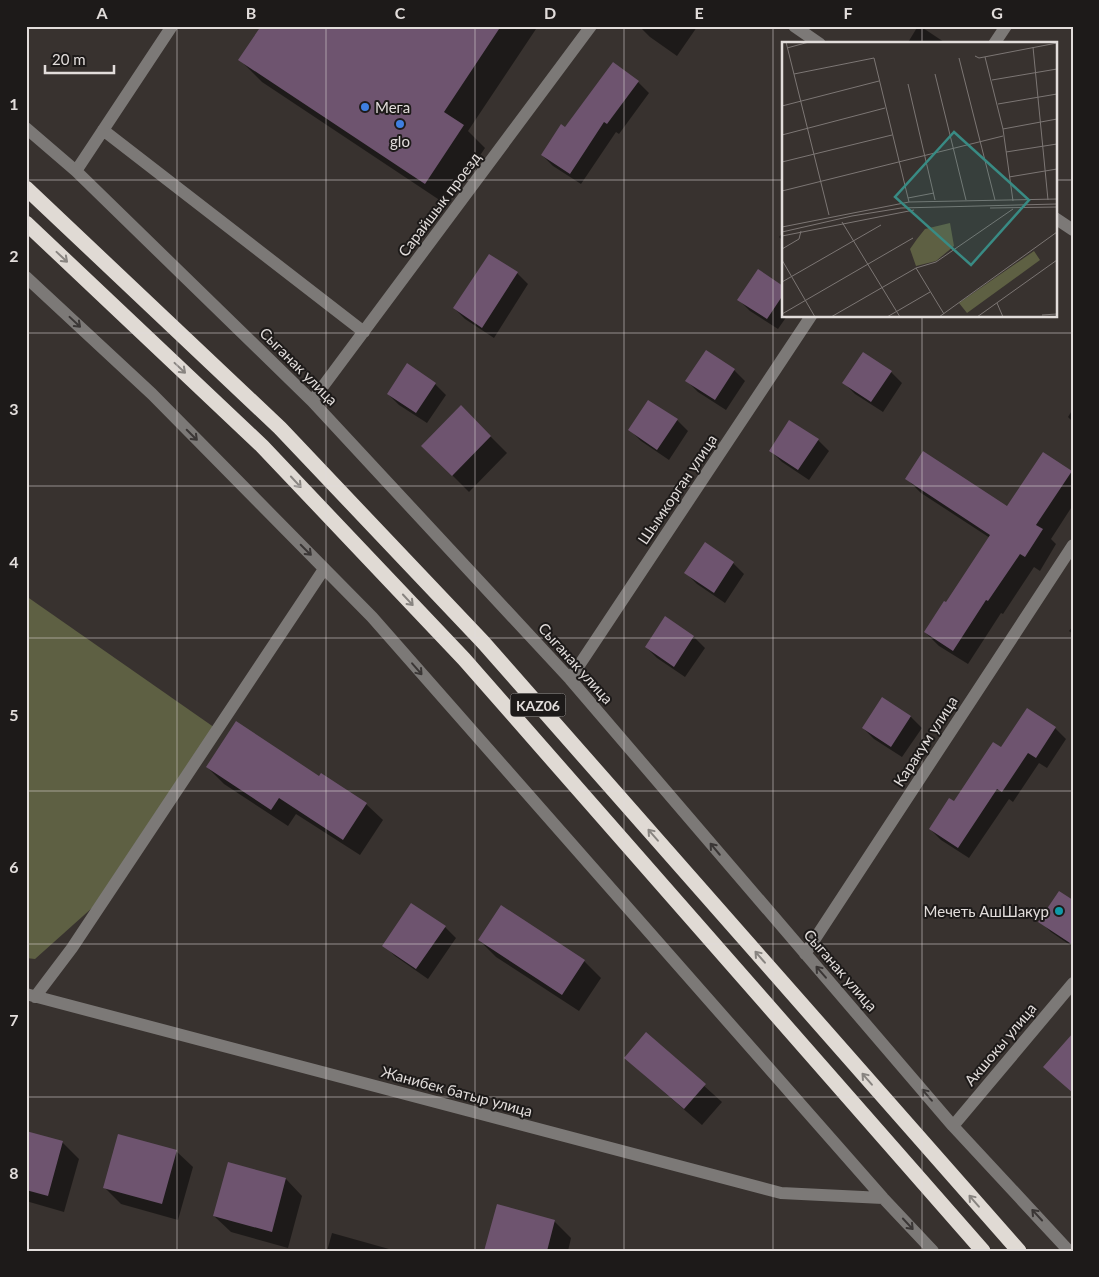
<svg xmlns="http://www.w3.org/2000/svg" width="1099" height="1277" viewBox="0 0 1099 1277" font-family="Lato,sans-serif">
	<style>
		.green { fill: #5e6043 }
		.shadow { fill: #0007 }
		.building { fill: #6e546f }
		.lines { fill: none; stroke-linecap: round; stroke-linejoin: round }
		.minor { stroke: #7c7977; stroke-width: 12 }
		.highway { stroke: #e0dad4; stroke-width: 15 }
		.oneway { stroke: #888480 }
		.oneway2 { stroke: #3a3635 }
		.grid { fill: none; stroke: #e2dddb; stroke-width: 1; stroke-opacity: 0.55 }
		.shop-dot { fill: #3f7fe0; stroke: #1d1a19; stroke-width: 2 }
		.culture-dot { fill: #0f9aa8; stroke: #1d1a19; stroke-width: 2 }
		.labels { text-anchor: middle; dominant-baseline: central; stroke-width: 4; stroke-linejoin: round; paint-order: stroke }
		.shield { fill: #1d1a19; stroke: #a7a2a1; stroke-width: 1 }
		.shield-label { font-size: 14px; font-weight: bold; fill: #e2dddb }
		.poi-label { font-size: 15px; fill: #e2dddb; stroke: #1d1a19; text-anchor: start }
		.street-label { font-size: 15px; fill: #e2dddb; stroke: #1d1a19 }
		.inset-road { fill: none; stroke: #7c7674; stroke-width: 1 }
		.view { fill: #398b84; fill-opacity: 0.15; stroke: #398b84; stroke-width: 2.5 }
		.inset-edge { fill: none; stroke: #e2dddb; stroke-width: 2.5 }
		.neatline { fill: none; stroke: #e2dddb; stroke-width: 2 }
		.grid-label { font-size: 16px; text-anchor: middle; font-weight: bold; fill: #e2dddb }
	</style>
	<rect width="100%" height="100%" fill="#38322f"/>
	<path class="green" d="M26 596 218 730 102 899 35 959 26 958Z"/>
	<path class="shadow" d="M263 26H538L468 131 485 148 447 205 262 82 240 60Z
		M639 26H696L697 27 677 56 650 37Z
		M918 26H920L947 44H907Z
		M614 64 638 82 649 93 619 134 616 132 581 184 553 166 542 155 565 128Z
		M783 232V241L779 237Z
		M489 255 517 273 528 284 494 338 465 319 454 308Z
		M783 287V316H787L778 329 750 311 739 300Z
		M706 352 734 370 745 381 726 410 698 392 687 381Z
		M891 372 902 383 883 412 855 394 844 383Z
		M435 384 446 395 427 423 399 405 388 394Z
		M461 407 507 453 469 492 423 446Z
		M1073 409V422L1068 417Z
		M677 420 688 431 669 460 641 441 630 430Z
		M818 440 829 451 809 480 782 462 771 451Z
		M1071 472 1073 474V505L1051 539 1056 544 1040 571 1034 567 1003 614 1001 613 968 664 939 646 925 632 946 604 990 538 921 493 907 479 1007 507Z
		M733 563 744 574 725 603 697 584 686 573Z
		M1073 626V634L1069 631Z
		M694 637 705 648 685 677 657 658 646 647Z
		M883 699 911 717 922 728 902 757 874 739 863 728Z
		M1055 728 1066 739 1047 768 1039 763 1013 802 1009 799 969 858 941 840 930 829 1001 749Z
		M207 767 319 778 366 804 383 820 360 855 296 814 288 826 224 784Z
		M1073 901V947L1051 932 1040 921Z
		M445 927 456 938 428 979 395 956 384 945Z
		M479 940 584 961 601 978 579 1011 496 957Z
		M646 1034 722 1102 702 1125 643 1074 626 1057Z
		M26 1133 62 1142 79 1159 64 1212 26 1201Z
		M176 1151 193 1167 178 1220 121 1204 105 1188Z
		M229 1163 286 1179 302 1196 288 1248 231 1232 214 1216Z
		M554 1221 571 1238 568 1251H485Z
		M332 1233 389 1249 391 1251H327Z"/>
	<path class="building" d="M261 26H501L444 112 464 125 425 184 238 60Z
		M613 62 639 81 607 124 604 122 570 174 541 155 561 124 565 127Z
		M489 254 518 272 482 328 453 308Z
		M758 269 783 286V295L767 319 737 300Z
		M706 350 735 369 715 400 685 381Z
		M863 352 892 371 871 402 842 383Z
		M407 363 436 383 416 413 387 394Z
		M648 400 678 419 657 450 628 430Z
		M461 405 491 436 452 476 421 446Z
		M789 420 819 439 798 470 769 451Z
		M923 451 1007 506 1043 452 1072 471 1036 525 1043 529 1025 557 1020 554 988 601 986 600 953 651 924 632 944 601 946 602 990 535 905 479Z
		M705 542 734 562 714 593 684 573Z
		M665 616 694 636 674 667 645 647Z
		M882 697 911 716 891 747 862 728Z
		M1027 708 1056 727 1036 758 1028 753 1002 792 997 789 958 848 929 829 949 798 954 801 993 742 1001 747Z
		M236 721 319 776 321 773 367 803 343 840 279 798 271 810 206 767Z
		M1059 891 1073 900V945L1038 922Z
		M411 903 446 926 416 969 382 946Z
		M501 905 585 960 562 995 478 940Z
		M646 1032 706 1084 684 1109 624 1058Z
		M1073 1033V1093L1043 1067Z
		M26 1131 63 1141 48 1196 26 1190Z
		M118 1134 177 1150 162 1204 103 1188Z
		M228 1162 286 1178 272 1232 213 1216Z
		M497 1204 555 1220 547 1251H484Z"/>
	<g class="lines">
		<path class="minor" d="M794 26 820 44
			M994 44 1006 26
			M26 128 76 171 312 401 570 679 953 1126 1069 1251
			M103 130 364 332
			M76 171 172 26
			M1055 218 1073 230
			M26 277 152 394 372 617 883 1198 933 1251
			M312 401 591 26
			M570 679 811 316
			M805 954 1073 545
			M26 994 781 1193 883 1198
			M35 997 72 948 324 569
			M953 1126 1073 983"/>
		<path class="highway" d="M26 188 280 428 483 642 1019 1251
			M26 223 262 446 464 659 983 1251"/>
	</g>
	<defs><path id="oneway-shaft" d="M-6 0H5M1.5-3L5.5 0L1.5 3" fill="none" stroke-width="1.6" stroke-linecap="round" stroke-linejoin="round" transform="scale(1.25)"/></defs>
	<g class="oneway">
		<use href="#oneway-shaft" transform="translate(62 257) rotate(43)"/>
		<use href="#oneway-shaft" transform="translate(180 368) rotate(43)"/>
		<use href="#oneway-shaft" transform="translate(296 482) rotate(47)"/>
		<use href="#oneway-shaft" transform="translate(408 600) rotate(47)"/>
		<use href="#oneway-shaft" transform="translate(653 835) rotate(-131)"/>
		<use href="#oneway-shaft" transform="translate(760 957) rotate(-131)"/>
		<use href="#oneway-shaft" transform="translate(867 1079) rotate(-131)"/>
		<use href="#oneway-shaft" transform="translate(974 1201) rotate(-131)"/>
	</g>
	<g class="oneway2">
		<use href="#oneway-shaft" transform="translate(75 322) rotate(43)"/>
		<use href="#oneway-shaft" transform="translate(192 435) rotate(45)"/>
		<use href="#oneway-shaft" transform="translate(306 550) rotate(45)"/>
		<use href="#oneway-shaft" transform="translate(417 669) rotate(49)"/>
		<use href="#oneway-shaft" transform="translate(715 849) rotate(-130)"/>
		<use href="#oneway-shaft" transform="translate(821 972) rotate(-131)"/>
		<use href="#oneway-shaft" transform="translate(927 1095) rotate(-131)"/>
		<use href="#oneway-shaft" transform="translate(1037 1215) rotate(-133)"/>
		<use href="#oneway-shaft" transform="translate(908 1224) rotate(47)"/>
	</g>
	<path class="grid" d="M177 26V1251M326 26V1251M475 26V1251M624 26V1251M773 26V1251M922 26V44M26 180H783M1055 180H1073M922 316V1251M26 333H1073M26 486H1073M26 638H1073M26 791H1073M26 944H1073M26 1097H1073"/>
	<g class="shop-dot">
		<circle cx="365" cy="107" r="5"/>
		<circle cx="400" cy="124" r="5"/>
	</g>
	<circle class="culture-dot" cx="1059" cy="911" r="5"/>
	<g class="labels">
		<rect class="shield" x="510.5" y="693.5" width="55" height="23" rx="4"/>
		<g class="shield-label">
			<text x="538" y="705">KАZ06</text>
		</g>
		<g class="poi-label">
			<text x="375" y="107">Мега</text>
			<text x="400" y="141" text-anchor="middle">glo</text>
			<text x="1049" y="911" text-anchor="end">Мечеть АшШакур</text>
		</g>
		<g class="street-label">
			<text transform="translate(439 204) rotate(-53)">Сарайшык проезд</text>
			<text transform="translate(299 366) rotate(45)">Сыганак улица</text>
			<text transform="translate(677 489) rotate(-56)">Шымкорган улица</text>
			<text transform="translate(576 663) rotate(48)">Сыганак улица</text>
			<text transform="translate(925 741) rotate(-57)">Каракум улица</text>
			<text transform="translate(841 970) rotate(49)">Сыганак улица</text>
			<text transform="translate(1000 1044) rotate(-50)">Акшокы улица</text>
			<text transform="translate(457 1091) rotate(15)">Жанибек батыр улица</text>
		</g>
	</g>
	<g transform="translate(782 42)">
		<rect width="275" height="275" fill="#38322f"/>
		<path d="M168 181 172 204 154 219 134 224 128 207 135 197 143 187ZM252 209 258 218 185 271 177 261Z" fill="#5e6043"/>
		<path class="inset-road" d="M4 0 47 173M251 5 266 158M5 6 27 0M193 14 197 16 275 1M203 15 221 87 231 159M177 16 213 158M12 32 92 16 127 160M153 32 184 158M210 38 275 27M126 42 153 158M216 62 275 52M0 64 97 39M221 87 275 77M0 93 103 66M224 110 275 102M0 120 110 93M227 135 275 127M0 149 221 94M126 156 152 151M208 166 275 165M60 180 118 275M0 185 127 160 275 157M0 190 70 174 119 166 275 162M0 194 132 168M0 207 17 197 19 189M0 218 33 275M134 226 162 272M0 240 99 183M215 261 221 275M0 272 131 196M260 273 275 272M49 275 134 226 154 220 231 167M105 275 148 250M157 275 275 190M195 275 275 218"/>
		<path class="view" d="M172 90 247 158 189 223 113 155Z"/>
		<rect width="275" height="275" class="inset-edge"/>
	</g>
	<rect width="1099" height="1277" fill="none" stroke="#1d1a19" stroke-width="55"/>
	<path d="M45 65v8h69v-8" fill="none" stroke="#e2dddb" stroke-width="2.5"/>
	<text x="52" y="65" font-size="15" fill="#e2dddb" stroke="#1d1a19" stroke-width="4" paint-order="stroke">20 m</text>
	<rect x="28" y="28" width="1044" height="1222" class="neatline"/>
	<g class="grid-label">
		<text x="102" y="19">A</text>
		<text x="251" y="19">B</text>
		<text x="400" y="19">C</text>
		<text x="550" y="19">D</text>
		<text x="699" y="19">E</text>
		<text x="848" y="19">F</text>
		<text x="997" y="19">G</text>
		<text x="14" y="110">1</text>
		<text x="14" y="262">2</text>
		<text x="14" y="415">3</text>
		<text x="14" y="568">4</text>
		<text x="14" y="721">5</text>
		<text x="14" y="873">6</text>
		<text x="14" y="1026">7</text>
		<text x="14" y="1179">8</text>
	</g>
</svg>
